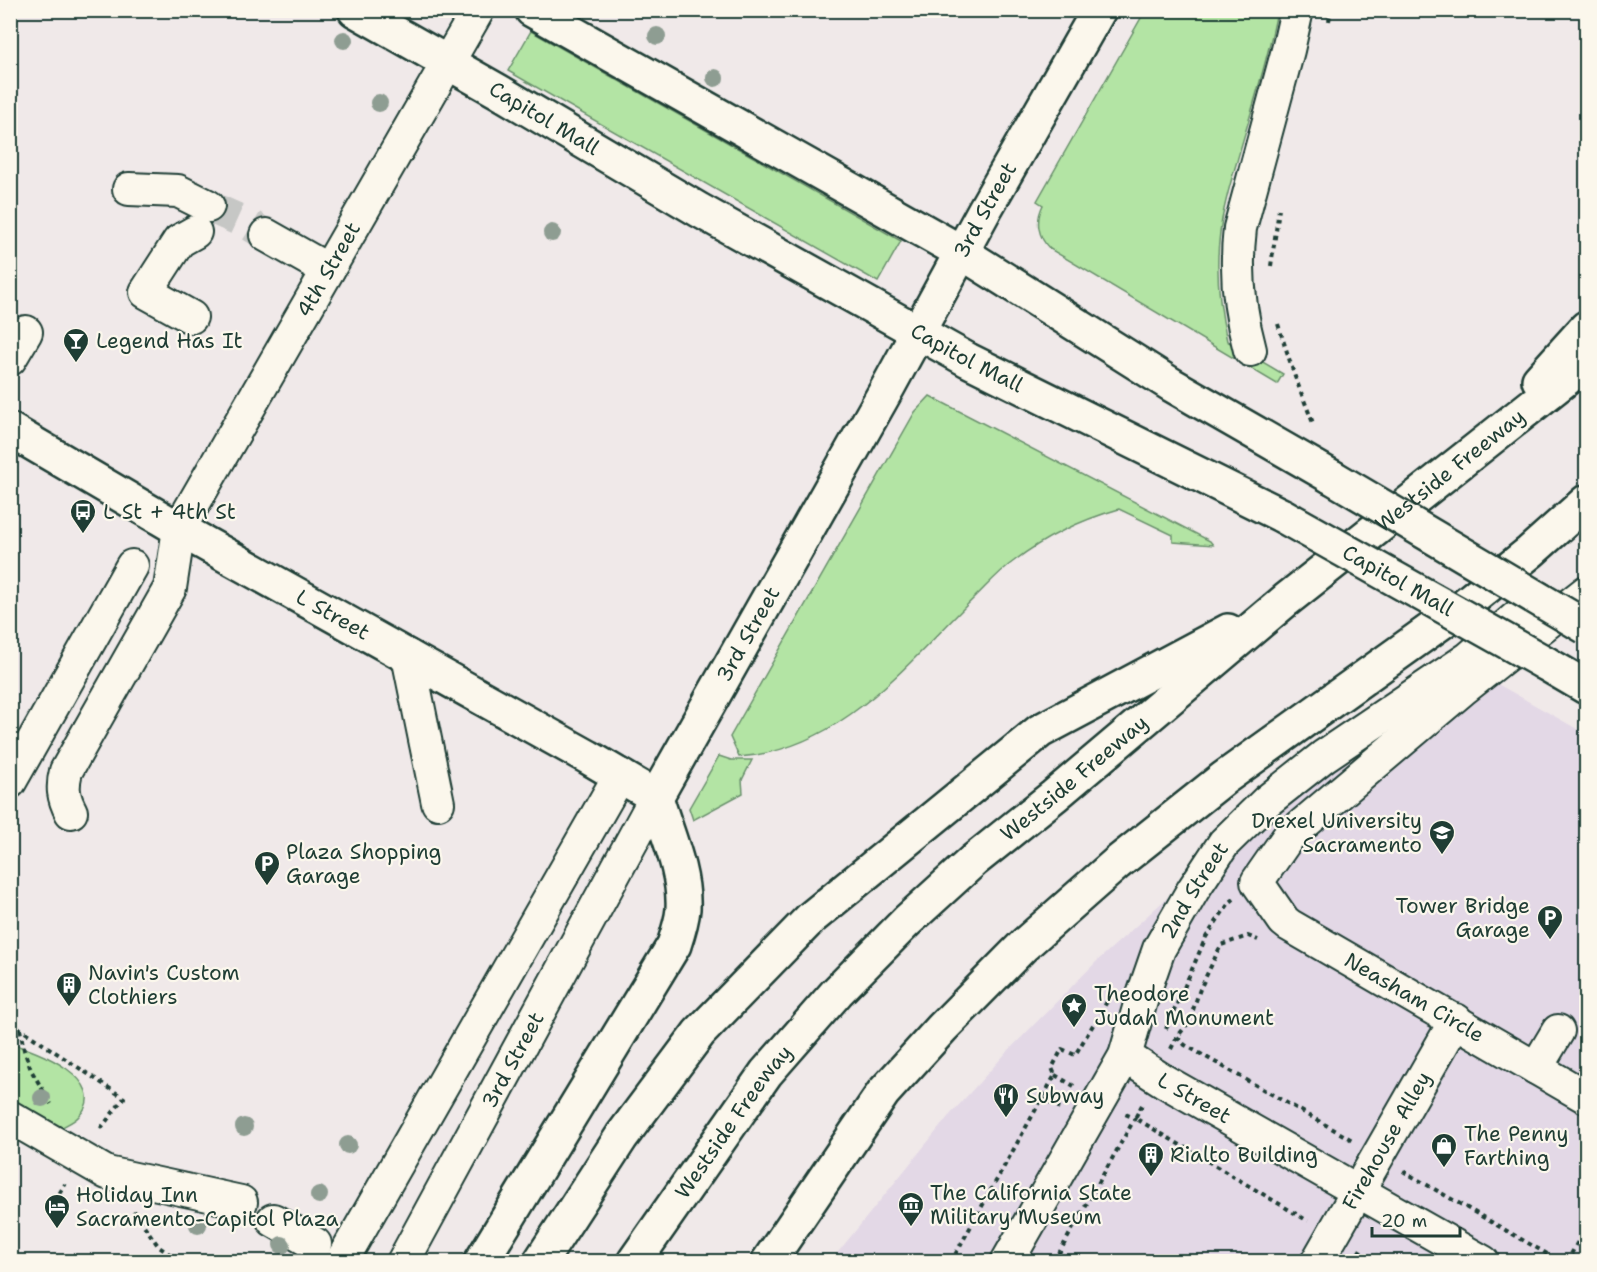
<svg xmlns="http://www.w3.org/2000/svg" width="1597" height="1272" viewBox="0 0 1597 1272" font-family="'Shantell Sans',sans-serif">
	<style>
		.built { fill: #e3d8e6 }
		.green { fill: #b3e4a4; stroke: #69906c; stroke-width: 1.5 }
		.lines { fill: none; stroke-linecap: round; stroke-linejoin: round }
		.minor-tunnel { stroke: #c6c7c5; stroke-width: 32; stroke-dasharray: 32 16; stroke-linecap: butt }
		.minor-casing { stroke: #1f3d34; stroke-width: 36 }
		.major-casing { stroke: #1f3d34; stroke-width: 38 }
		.highway-casing { stroke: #1f3d34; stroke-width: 38 }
		.path { stroke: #1f3d34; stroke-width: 4; stroke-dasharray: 4.5 4.5; stroke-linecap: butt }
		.minor { stroke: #fbf7ec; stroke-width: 32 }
		.major { stroke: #fbf7ec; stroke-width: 33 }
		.highway { stroke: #fbf7ec; stroke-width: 33 }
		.major-bridge-casing { stroke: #1f3d34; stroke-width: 38; stroke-linecap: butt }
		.major-bridge { stroke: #fbf7ec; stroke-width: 33 }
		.tree { fill: #8e9d92 }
		.labels { text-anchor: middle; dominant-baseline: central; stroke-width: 4.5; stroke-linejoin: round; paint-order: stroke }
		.street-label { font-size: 21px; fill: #1f3d34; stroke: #fbf7ec }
		.poi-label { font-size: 21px; fill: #1f3d34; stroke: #fbf7ec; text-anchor: start }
	</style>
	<rect width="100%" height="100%" fill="#f0e9e9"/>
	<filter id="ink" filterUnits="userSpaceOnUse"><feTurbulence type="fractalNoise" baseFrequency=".0167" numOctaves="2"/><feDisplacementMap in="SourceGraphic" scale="12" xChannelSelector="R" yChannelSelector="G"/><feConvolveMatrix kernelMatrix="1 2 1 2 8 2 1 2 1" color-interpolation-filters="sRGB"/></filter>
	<g filter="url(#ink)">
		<path class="built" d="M1471 669 1586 734V1261L830 1262 948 1117 1006 1053 1096 962 1188 879Z"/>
		<path class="green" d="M1145 11H1277C1268 61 1251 111 1237 161 1230 184 1223 208 1220 232 1215 269 1219 305 1227 341L1283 374 1277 384 1050 249C1038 237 1035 221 1043 205L1037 201Z
			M531 31 901 241 878 282 508 71Z
			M930 396 1210 541 1213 545 1173 542V535L1119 509C1081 520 1045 537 1014 561 998 572 985 588 971 601 904 667 840 750 739 757L730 737 915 412Z
			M719 756 731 760H752L742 780 743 793 693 820 689 808Z
			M10 1044C36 1049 112 1081 79 1116 74 1122 65 1125 59 1129L11 1105Z"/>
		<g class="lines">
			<path class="minor-tunnel" d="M208 206 250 225 266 235"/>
			<defs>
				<g id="minor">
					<path d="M129 189 178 191 208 206"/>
					<path d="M266 235 328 270"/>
					<path d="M191 317 146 292 179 241 195 232"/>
					<path d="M1250 350C1239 310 1235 270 1240 228L1288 50 1297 10"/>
					<path d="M10 359 26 332"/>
					<path id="s1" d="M1586 592 1462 690 1289 836 1257 882 1284 921 1289 925 1586 1097"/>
					<path d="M408 656 438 803"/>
					<path d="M10 782 132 566"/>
					<path id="s2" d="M71 812C63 797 62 787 66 771L170 588 179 529 478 10"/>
					<path id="s3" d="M1125 1056 1164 1081 1483 1262"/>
					<path d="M1536 1068 1558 1031"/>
					<path d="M10 1117 107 1173 241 1202"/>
					<path d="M273 1220 315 1244"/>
					<path d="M341 1262 620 775"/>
					<path id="s4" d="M403 1262 656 797"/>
					<path id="s5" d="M1007 1262 1125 1056 1141 1001 1159 949 1193 890 1224 843 1267 801 1324 756 1469 658 1539 598"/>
					<path id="s6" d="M1317 1262 1456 1020"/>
				</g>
				<g id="major">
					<path id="s7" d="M355 10 498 91 699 210 968 360 1283 516"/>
					<path d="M532 10 961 252 1172 385 1332 477"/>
					<path id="s8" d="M10 430 179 529 588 757 656 797 888 387 984 211 1099 10"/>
					<path d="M1545 663 1586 687"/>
				</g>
				<g id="highway">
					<path d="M1539 380 1586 328"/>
					<path d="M481 1262 674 945C678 933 682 921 683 909 685 871 666 832 656 797"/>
					<path d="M540 1262 622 1136 699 1033 811 918 1040 731 1228 631"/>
					<path id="s9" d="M634 1262 766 1073 837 992 907 921 973 861 1054 796 1286 600 1586 363"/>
					<path d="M768 1262 883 1093 942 1028 1024 945 1117 863 1224 778 1457 611 1530 552 1586 502"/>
				</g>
			</defs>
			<use href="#minor" class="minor-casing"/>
			<use href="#major" class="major-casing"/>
			<use href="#highway" class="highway-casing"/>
			<path class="path" d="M1329 21 1331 10
				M1271 266 1279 209
				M1278 324 1295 377 1313 423
				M10 1022 124 1098 98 1132
				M20 1029 24 1050 31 1070 51 1104
				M1166 1029 1206 937 1229 903 1234 899
				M1177 1037 1185 1045 1354 1141
				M1171 1049 1177 1037 1189 1022 1200 989 1221 945 1248 936 1258 940
				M1055 1075 1074 1086
				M1042 1098 1060 1108
				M1142 1105 1135 1118 1308 1221
				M1403 1171 1561 1262
				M55 1201 65 1184
				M134 1211 159 1247 182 1262
				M1358 1250 1378 1262
				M951 1262 1055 1075 1052 1068 1062 1049 1075 1055 1108 1000
				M1054 1262 1135 1118 1125 1114
				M1567 1262 1586 1226"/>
			<use href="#minor" class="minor"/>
			<use href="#major" class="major"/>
			<use href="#highway" class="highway"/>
			<defs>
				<g id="major-bridge">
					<path d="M1332 477 1586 627"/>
					<path id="s10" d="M1283 516 1545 663"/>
				</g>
			</defs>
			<use href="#major-bridge" class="major-bridge-casing"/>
			<use href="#major-bridge" class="major-bridge"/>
		</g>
		<g class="tree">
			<circle cx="657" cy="36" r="9"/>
			<circle cx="344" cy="40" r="9"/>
			<circle cx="715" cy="78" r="9"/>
			<circle cx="379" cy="103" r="9"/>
			<circle cx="552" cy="233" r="9"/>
			<circle cx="42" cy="1098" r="9"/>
			<circle cx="244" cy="1127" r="9"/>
			<circle cx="348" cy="1145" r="9"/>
			<circle cx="319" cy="1195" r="9"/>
			<circle cx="198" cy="1225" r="9"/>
			<circle cx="282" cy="1245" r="9"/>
		</g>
	</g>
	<defs>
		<symbol id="bar-pin" viewBox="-11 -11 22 30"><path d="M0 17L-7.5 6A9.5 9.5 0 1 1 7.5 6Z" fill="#1f3d34" stroke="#fbf7ec"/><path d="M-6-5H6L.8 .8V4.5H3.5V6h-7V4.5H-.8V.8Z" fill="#fff"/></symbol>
		<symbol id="bus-pin" viewBox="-11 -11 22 30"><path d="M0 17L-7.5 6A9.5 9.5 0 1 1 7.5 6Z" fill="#1f3d34" stroke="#fbf7ec"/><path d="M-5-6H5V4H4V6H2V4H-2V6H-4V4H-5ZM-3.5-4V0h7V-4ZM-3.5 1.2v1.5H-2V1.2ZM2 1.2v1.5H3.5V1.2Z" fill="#fff"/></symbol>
		<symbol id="university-pin" viewBox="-11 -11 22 30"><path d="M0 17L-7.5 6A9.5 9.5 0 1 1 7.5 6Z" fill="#1f3d34" stroke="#fbf7ec"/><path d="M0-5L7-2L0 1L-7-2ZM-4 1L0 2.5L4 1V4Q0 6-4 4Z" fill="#fff"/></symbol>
		<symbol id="parking-pin" viewBox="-11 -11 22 30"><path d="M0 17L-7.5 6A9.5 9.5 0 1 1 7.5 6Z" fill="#1f3d34" stroke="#fbf7ec"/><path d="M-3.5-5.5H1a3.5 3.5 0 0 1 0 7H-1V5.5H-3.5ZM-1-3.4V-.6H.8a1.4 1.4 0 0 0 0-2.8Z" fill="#fff"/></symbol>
		<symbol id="building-pin" viewBox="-11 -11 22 30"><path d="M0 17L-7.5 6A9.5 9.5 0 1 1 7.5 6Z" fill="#1f3d34" stroke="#fbf7ec"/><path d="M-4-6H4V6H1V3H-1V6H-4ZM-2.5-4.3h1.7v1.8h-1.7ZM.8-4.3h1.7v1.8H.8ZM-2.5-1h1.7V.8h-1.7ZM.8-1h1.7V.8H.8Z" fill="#fff"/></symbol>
		<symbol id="sight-pin" viewBox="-11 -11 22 30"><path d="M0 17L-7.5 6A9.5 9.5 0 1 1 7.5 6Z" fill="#1f3d34" stroke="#fbf7ec"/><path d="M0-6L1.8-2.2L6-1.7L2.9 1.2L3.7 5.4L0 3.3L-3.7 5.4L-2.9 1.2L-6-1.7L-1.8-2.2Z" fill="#fff"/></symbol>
		<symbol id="restaurant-pin" viewBox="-11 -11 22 30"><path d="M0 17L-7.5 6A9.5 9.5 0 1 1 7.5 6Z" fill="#1f3d34" stroke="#fbf7ec"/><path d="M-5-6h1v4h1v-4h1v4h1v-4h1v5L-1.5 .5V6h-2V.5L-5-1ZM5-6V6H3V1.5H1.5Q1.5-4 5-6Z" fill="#fff"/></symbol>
		<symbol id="shop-pin" viewBox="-11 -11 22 30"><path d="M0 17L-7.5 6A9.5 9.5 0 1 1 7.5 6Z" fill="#1f3d34" stroke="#fbf7ec"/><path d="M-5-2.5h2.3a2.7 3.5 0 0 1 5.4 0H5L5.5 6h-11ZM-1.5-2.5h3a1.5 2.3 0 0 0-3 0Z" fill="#fff"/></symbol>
		<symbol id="museum-pin" viewBox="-11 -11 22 30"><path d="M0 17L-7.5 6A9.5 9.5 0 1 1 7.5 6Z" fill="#1f3d34" stroke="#fbf7ec"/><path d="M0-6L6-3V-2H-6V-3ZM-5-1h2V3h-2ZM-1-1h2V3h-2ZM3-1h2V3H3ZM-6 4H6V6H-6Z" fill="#fff"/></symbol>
		<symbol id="hotel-pin" viewBox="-11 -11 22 30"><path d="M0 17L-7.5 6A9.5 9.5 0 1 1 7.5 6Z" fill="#1f3d34" stroke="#fbf7ec"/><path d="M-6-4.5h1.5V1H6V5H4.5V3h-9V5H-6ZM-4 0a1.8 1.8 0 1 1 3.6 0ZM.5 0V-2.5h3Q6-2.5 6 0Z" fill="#fff"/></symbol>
	</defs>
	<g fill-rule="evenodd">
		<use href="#bar-pin" x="61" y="326" width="30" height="40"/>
		<use href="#bus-pin" x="68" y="497" width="30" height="40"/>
		<use href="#university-pin" x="1427" y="818" width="30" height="40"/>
		<use href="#parking-pin" x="252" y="849" width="30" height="40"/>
		<use href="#parking-pin" x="1535" y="903" width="30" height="40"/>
		<use href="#building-pin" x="54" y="970" width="30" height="40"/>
		<use href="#sight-pin" x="1059" y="991" width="30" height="40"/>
		<use href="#restaurant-pin" x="991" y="1081" width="30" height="40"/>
		<use href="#shop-pin" x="1429" y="1131" width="30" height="40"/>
		<use href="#building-pin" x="1136" y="1140" width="30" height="40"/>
		<use href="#museum-pin" x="896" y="1190" width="30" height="40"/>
		<use href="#hotel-pin" x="42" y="1192" width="30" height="40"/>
	</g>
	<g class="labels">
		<g class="street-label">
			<text stroke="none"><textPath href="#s7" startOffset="218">Capitol Mall</textPath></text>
			<text stroke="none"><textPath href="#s8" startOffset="1416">3rd Street</textPath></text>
			<text stroke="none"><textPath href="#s2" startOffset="612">4th Street</textPath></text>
			<text stroke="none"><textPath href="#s7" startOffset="704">Capitol Mall</textPath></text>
			<text stroke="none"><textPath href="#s9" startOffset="1144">Westside Freeway</textPath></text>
			<text stroke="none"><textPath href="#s10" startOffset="132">Capitol Mall</textPath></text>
			<text stroke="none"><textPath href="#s8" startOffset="372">L Street</textPath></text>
			<text stroke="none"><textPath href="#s8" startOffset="930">3rd Street</textPath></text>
			<text stroke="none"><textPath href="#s9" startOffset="658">Westside Freeway</textPath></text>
			<text stroke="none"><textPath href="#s5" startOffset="418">2nd Street</textPath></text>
			<text stroke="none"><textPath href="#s1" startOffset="639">Neasham Circle</textPath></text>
			<text stroke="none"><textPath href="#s4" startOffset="230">3rd Street</textPath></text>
			<text stroke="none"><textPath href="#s3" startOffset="81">L Street</textPath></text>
			<text stroke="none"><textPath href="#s9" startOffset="172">Westside Freeway</textPath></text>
			<text stroke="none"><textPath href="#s6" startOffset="140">Firehouse Alley</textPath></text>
		</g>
		<g class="poi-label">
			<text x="96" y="341">Legend Has It</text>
			<text x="103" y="512">L St + 4th St</text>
			<text x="1422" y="821" text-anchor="end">Drexel University<tspan x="1422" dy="24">Sacramento</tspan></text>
			<text x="286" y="852">Plaza Shopping<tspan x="286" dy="24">Garage</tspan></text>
			<text x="1530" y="906" text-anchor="end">Tower Bridge<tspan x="1530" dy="24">Garage</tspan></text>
			<text x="88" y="973">Navin's Custom<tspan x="88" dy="24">Clothiers</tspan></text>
			<text x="1094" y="994">Theodore<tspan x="1094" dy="24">Judah Monument</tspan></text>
			<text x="1026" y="1096">Subway</text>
			<text x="1464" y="1134">The Penny<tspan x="1464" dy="24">Farthing</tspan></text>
			<text x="1170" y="1155">Rialto Building</text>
			<text x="930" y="1193">The California State<tspan x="930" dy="24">Military Museum</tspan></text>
			<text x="76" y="1195">Holiday Inn<tspan x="76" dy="24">Sacramento-Capitol Plaza</tspan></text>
		</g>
	</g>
	<rect width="1597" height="1272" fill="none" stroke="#fbf7ec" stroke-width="36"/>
	<rect x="18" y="18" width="1561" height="1236" fill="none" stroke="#1f3d34" stroke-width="2" filter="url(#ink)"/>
	<path d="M1372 1227v9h88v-9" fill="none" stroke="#1f3d34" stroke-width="3"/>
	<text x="1381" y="1227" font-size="18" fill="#1f3d34" stroke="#fbf7ec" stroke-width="4.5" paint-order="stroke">20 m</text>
</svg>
